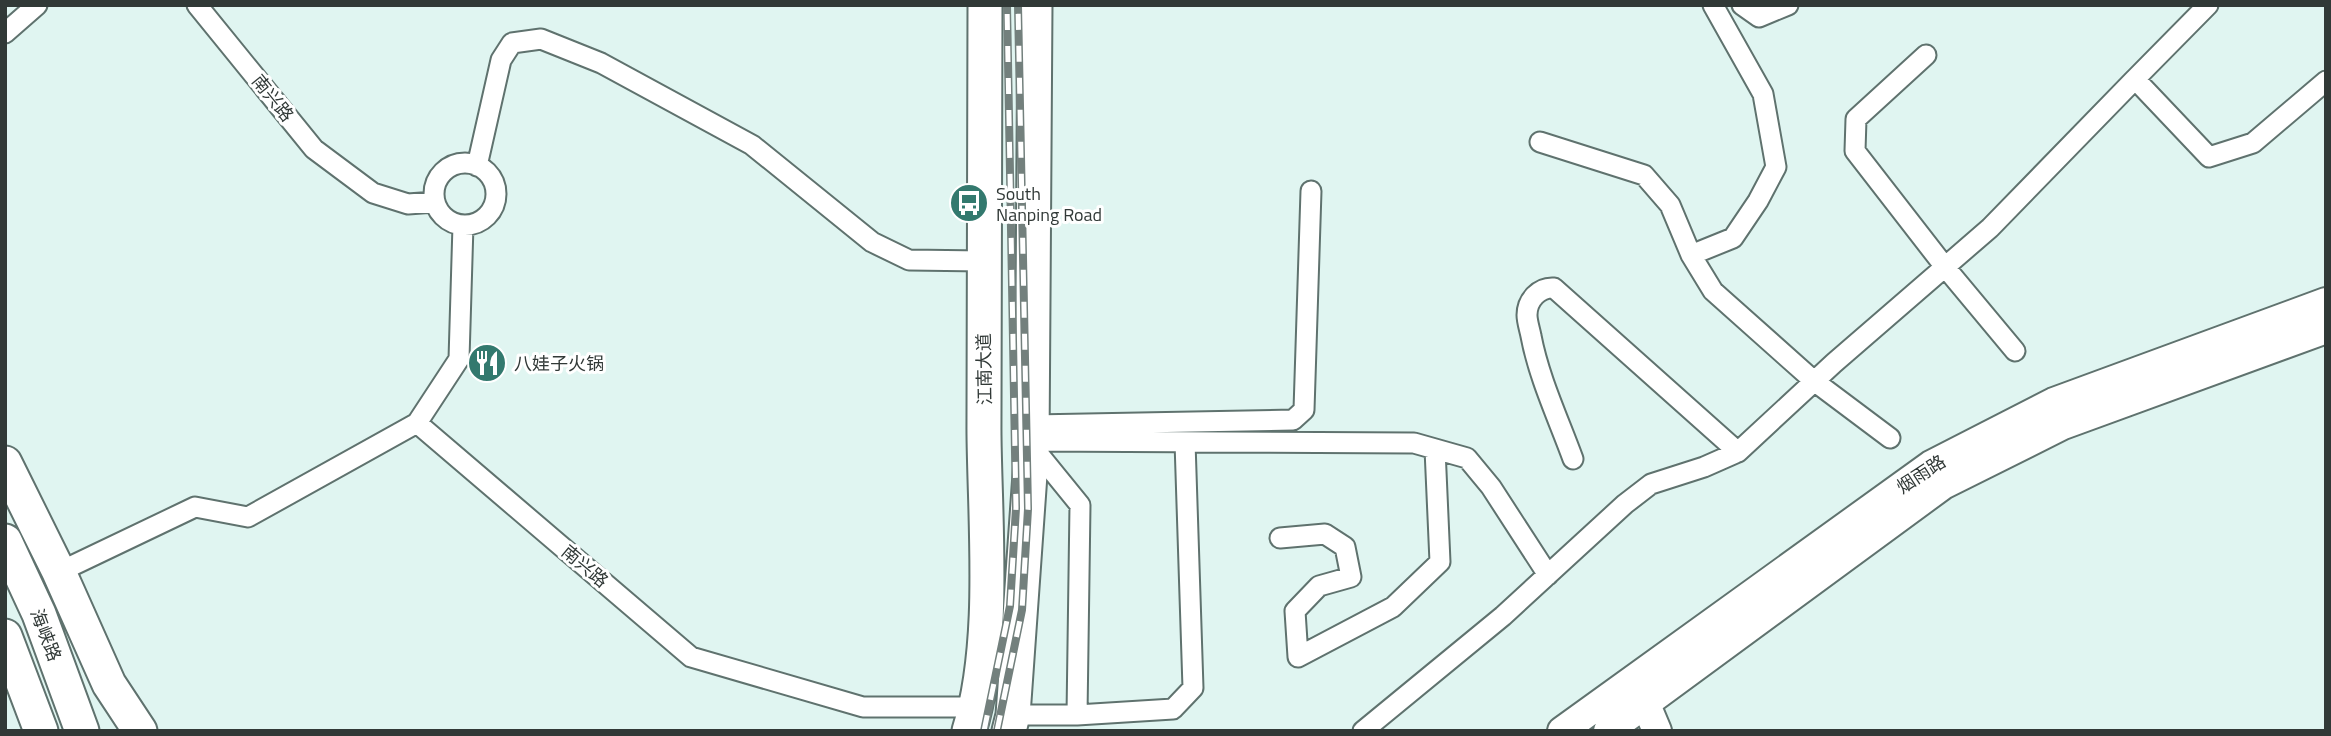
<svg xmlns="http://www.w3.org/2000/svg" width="2331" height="736" viewBox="0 0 2331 736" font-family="'Titillium Web','Noto Sans SC',sans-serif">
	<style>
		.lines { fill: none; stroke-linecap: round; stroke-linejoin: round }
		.minor-casing { stroke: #5f726e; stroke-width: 23 }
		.secondary-casing { stroke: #5f726e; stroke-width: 32 }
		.trunk-casing { stroke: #5f726e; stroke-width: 37 }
		.minor { stroke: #fff; stroke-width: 19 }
		.secondary { stroke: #fff; stroke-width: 28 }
		.trunk { stroke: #fff; stroke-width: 33 }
		.rail-casing { stroke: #73807d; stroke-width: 8 }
		.rail { stroke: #fff; stroke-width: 5; stroke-dasharray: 16; stroke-linecap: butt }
		.labels { text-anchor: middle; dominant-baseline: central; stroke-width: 6; stroke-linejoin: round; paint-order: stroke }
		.street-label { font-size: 18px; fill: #313937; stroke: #fff }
		.poi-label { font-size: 18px; fill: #313937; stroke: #fff; text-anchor: start }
	</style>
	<rect width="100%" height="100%" fill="#e0f5f1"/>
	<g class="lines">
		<defs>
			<path id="minor" d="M197 5 314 149 373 193 408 204 435 202
				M1742 5 1759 17 1788 5
				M2208 5 2135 79 2209 157 2253 143 2326 81
				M5 33 37 5
				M1926 55 1856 119 1855 151 1945 267 2015 351
				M1540 142 1644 175 1670 205 1691 255 1713 291 1814 381 1890 438
				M434 194a31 31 0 1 1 62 0a31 31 0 1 1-62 0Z
				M477 166 501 60 512 43 541 39 601 63 752 145 872 242 909 260 983 261
				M463 225 459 359 417 423 691 657 863 707H977
				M1691 255 1733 238 1758 201 1776 167 1763 94 1713 5
				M1033 425 1293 420 1304 410 1311 191
				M1032 441 1414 443 1467 458 1491 487 1548 575
				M1032 446 1080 505 1077 715
				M1573 459C1558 418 1539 378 1531 336 1530 330 1527 322 1527 315 1527 300 1539 287 1554 288L1738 452
				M1280 538 1325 534 1345 547 1351 577 1319 586 1295 611 1298 657 1393 607 1440 562 1435 449
				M59 572 195 507 248 517 417 423
				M1013 715H1077L1173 709 1193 688 1185 442
				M1363 731 1503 616 1625 504 1651 484 1704 467 1738 452 1834 363 1990 228 2135 79"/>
			<path id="secondary" d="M1639 688 1657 731
				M1562 731 1931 465 2054 402 2326 302
				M1608 731 1943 485 2063 425 2326 329"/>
			<path id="trunk" d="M5 463 59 572 109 684 140 731
				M5 541 39 614 82 731
				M5 636 41 731
				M969 731C996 644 985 526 984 435 983 292 984 149 985 5
				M1009 731 1013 715 1032 446 1035 5"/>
		</defs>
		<use href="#minor" class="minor-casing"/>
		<use href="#secondary" class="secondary-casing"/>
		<use href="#trunk" class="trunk-casing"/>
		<use href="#minor" class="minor"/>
		<use href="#secondary" class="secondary"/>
		<use href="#trunk" class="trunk"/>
		<defs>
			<path id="rail" d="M984 731 1010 606 1016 508 1007 5
				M997 731 1022 610 1028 509 1018 5"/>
		</defs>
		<use href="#rail" class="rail-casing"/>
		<use href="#rail" class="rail"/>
	</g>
	<defs>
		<symbol id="bus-disc" viewBox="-11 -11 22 22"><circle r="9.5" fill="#33796e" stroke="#fff"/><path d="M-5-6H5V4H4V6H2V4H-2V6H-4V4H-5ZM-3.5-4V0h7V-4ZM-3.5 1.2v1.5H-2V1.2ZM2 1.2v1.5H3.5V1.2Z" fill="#fff"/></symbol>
		<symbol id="restaurant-disc" viewBox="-11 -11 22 22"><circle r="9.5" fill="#33796e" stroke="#fff"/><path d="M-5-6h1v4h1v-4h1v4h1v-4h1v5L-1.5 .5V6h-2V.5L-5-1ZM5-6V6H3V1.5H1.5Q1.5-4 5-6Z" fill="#fff"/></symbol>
	</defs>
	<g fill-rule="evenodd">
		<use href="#bus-disc" x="947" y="181" width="44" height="44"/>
		<use href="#restaurant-disc" x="465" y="341" width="44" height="44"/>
	</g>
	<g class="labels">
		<g class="street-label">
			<text transform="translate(273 98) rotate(51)">南兴路</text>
			<text transform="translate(984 369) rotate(-91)">江南大道</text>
			<text transform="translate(1921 474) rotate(-33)">烟雨路</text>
			<text transform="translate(585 566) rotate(40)">南兴路</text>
			<text transform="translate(46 635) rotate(69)">海峡路</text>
		</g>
		<g class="poi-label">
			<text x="996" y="193">South<tspan x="996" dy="21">Nanping Road</tspan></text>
			<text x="514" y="363">八娃子火锅</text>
		</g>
	</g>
	<rect width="2331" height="736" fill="none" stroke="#313937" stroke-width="14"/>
</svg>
